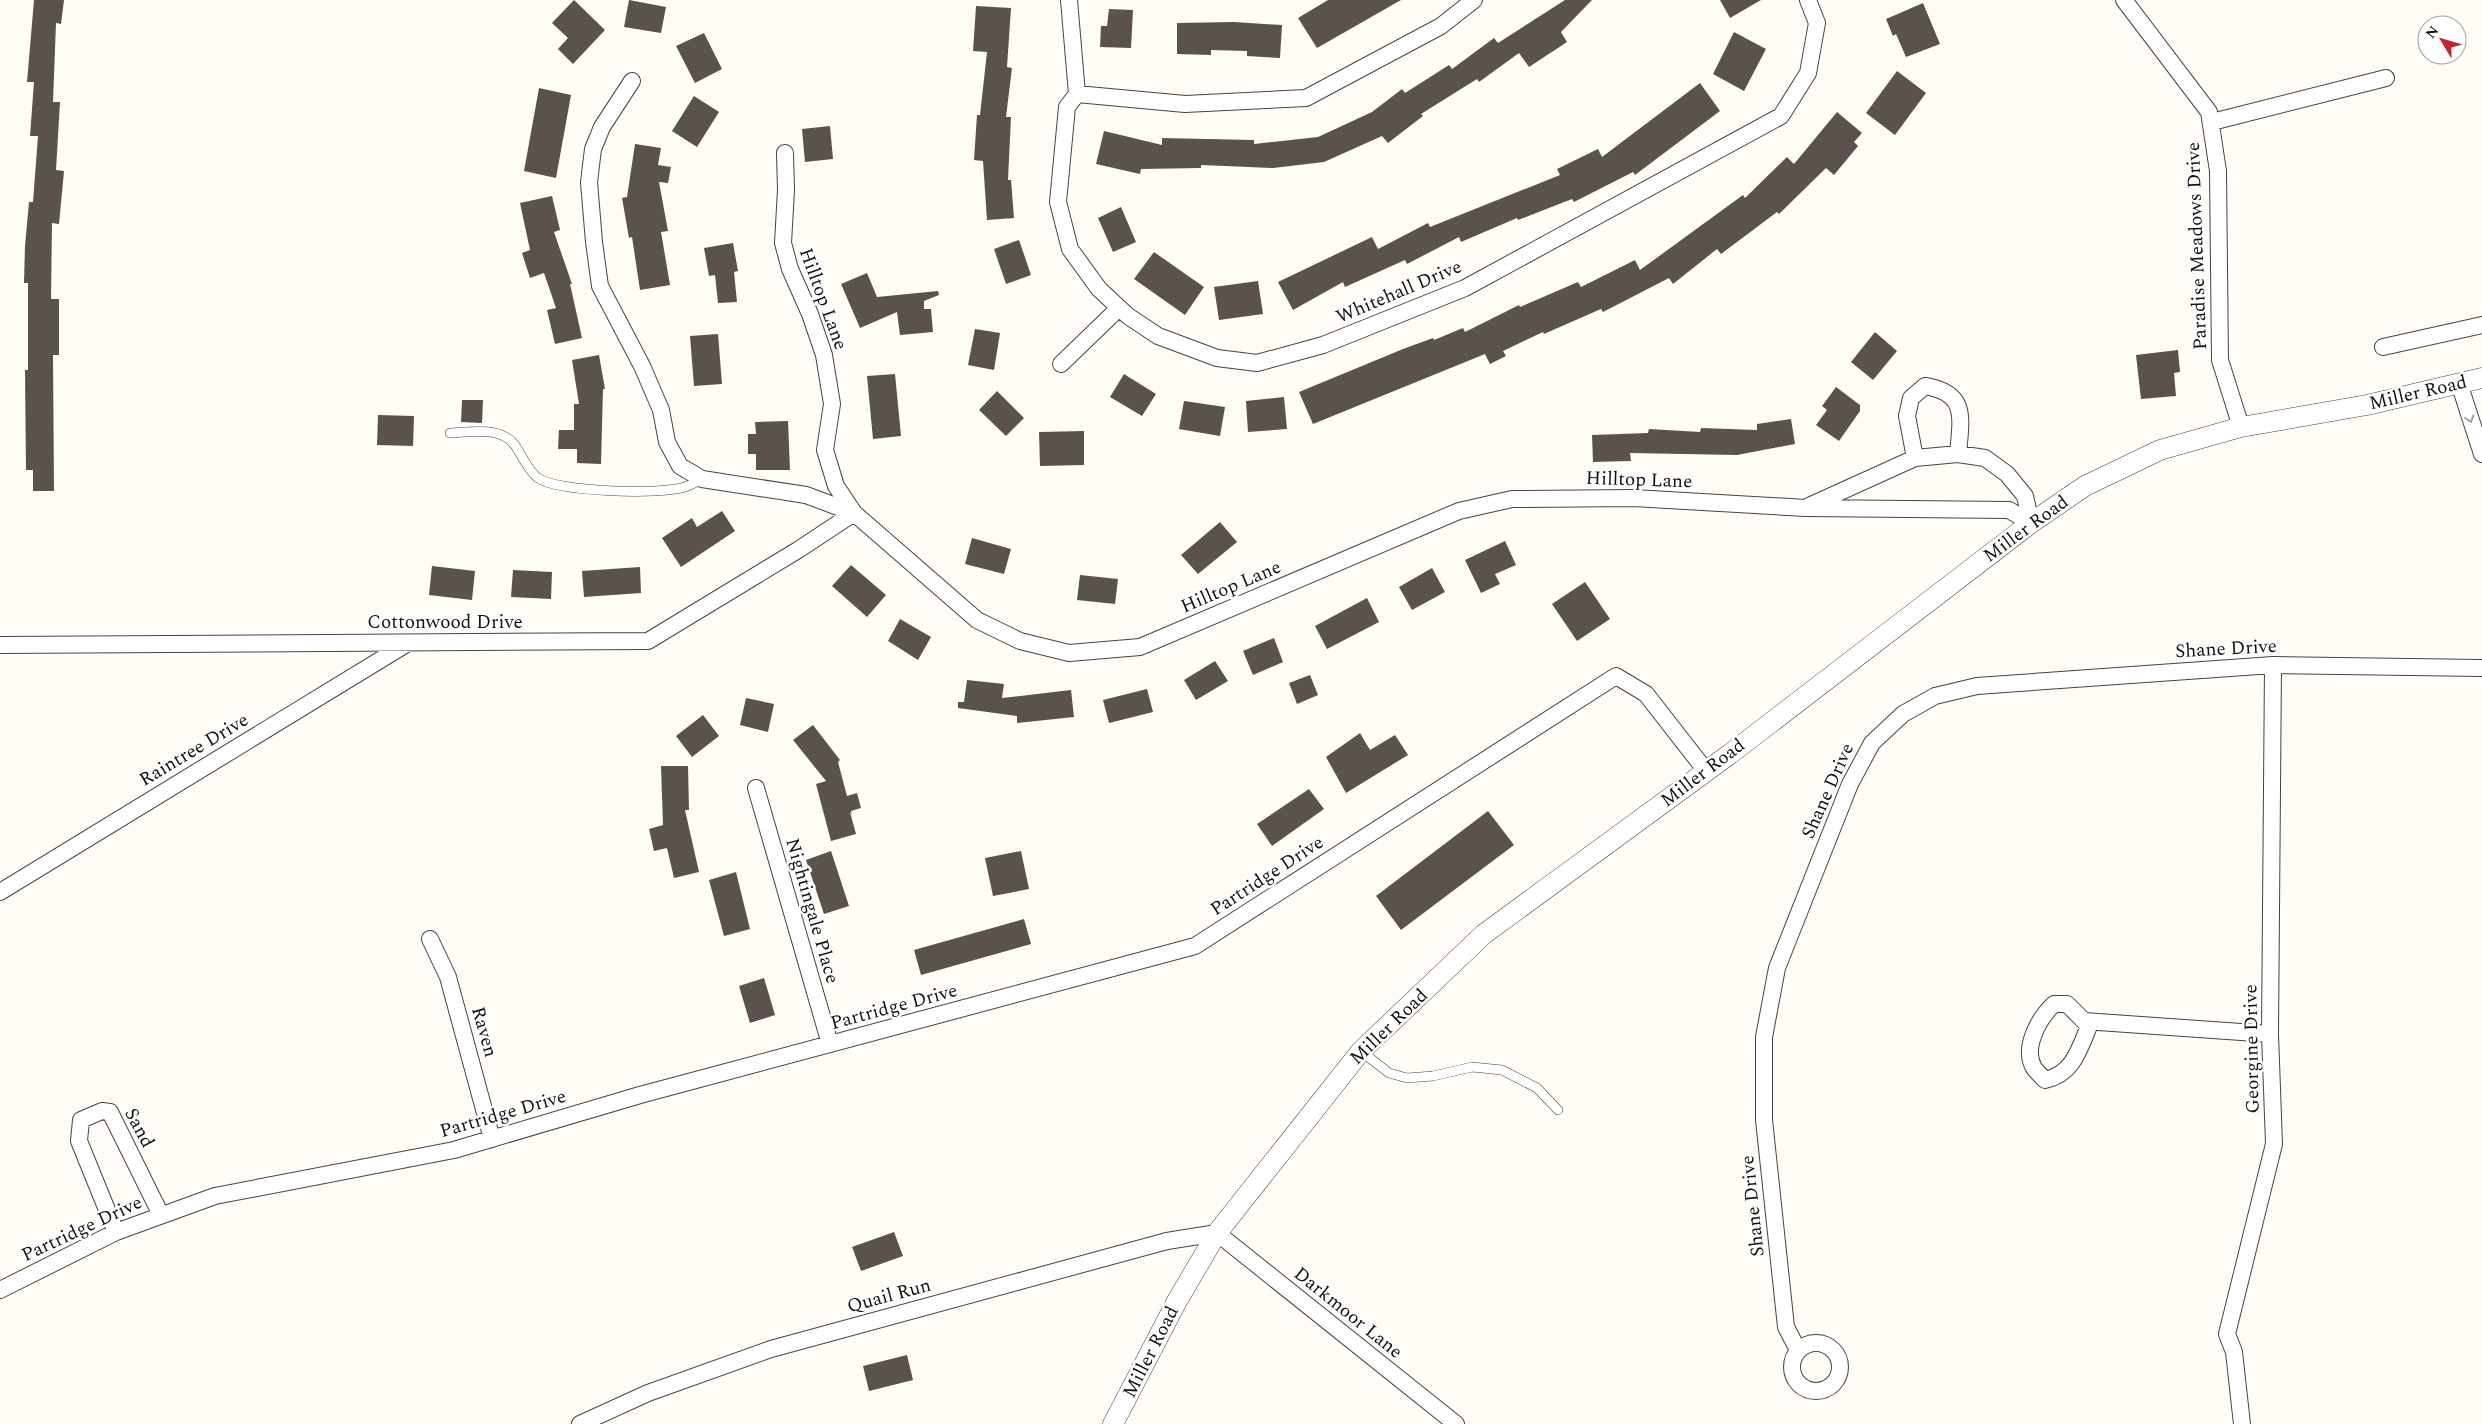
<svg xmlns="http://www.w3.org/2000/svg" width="2482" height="1424" viewBox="0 0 2482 1424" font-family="Spectral,serif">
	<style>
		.building { fill: #5a524d }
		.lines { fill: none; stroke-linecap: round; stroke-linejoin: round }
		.service-casing { stroke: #444; stroke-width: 10 }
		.minor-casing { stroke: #444; stroke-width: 18 }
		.tertiary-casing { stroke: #444; stroke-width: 21 }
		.service { stroke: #fff; stroke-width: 9 }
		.minor { stroke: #fff; stroke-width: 16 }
		.tertiary { stroke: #fff; stroke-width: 20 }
		.oneway { stroke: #a0a0a0 }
		.labels { text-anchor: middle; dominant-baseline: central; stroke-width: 5; stroke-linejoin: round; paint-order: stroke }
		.street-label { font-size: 19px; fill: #111; stroke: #fff }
	</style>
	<rect width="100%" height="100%" fill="#fffdf5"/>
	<path class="building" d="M34 0H64L61 24 56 23 53 102H60L56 170 64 171 59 224 52 223 51 299H59V355H53L54 491H33V470H26L25 370H28V283H24L25 246 29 202H33L38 136H30L34 82H27Z
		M574 0 605 30 573 64 558 49 568 38 552 23Z
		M629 0 666 7 661 33 624 27Z
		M1328 0H1401L1317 48 1298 18Z
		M1565 0H1592L1561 32 1567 42 1529 67 1519 53 1479 82 1477 79 1421 114 1423 116 1388 143 1382 136 1324 162 1273 168 1201 165V168L1141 169 1140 174 1096 164 1104 131 1162 145V138L1254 140V144L1318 137 1372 112 1402 89 1405 93 1449 65 1452 69 1494 38 1498 43Z
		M1720 0H1761L1730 18Z
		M1923 3 1940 44 1906 57 1896 34 1893 36 1886 19Z
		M976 6 1011 8 1007 67 1012 68 1006 117H1011L1008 180H1011L1014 218 987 220 983 161 974 160 977 115H980L987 52 973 51Z
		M1109 9 1133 10 1131 48 1100 47 1101 26H1107Z
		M1234 22 1282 25 1280 58 1247 56V51L1211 50V55L1177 54V23Z
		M1734 32 1766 49 1744 91 1713 74Z
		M704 33 722 69 695 83 676 46Z
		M1897 71 1926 93 1895 135 1866 113Z
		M1700 83 1720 111 1635 175 1633 172 1574 202 1572 199 1518 220 1517 218 1461 242 1459 237 1407 264 1405 260 1345 287 1343 282 1293 310 1278 282 1372 237 1378 249 1428 223 1430 227 1560 175 1557 169 1598 149 1602 157Z
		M539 88 571 95 556 178 524 171Z
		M694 96 719 112 697 147 672 131Z
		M1837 112 1862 133 1854 142 1858 146 1834 175 1826 168 1779 214 1777 212 1721 254 1717 249 1673 284 1669 278 1603 312 1601 309 1553 330 1544 334 1543 332 1503 351 1506 356 1490 364 1485 354 1313 424 1299 392 1403 349 1433 338 1434 340 1463 328 1465 332 1519 305 1520 307 1578 282 1581 287 1635 260 1640 270 1743 195 1745 198 1787 157 1794 164Z
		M830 126 833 159 805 162 802 129Z
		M635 144 661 148 658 165 671 167 668 183 659 182 668 231 661 232 670 285 640 290 632 237 629 238 622 198 627 197Z
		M552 196 560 230 554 232 572 284H570L582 338 555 344 547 310 556 308 544 273 530 278 522 253 530 250 520 203Z
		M1121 207 1136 242 1113 252 1098 218Z
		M1019 240 1031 275 1006 284 994 249Z
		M733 243 738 271 734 272 737 302 718 303 715 275 709 276 704 248Z
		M1154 252 1204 287 1185 315 1134 279Z
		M867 273 877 297 938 291 939 295 924 301V309H931L933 332 900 335 897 312 860 328 841 284Z
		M1258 281 1263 314 1219 320 1214 287Z
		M975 329 1000 333 994 370 968 365Z
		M1875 332 1897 351 1873 380 1851 362Z
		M718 334 722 384 694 386 690 336Z
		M2178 350 2180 372 2174 373 2176 396 2141 399 2136 355Z
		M599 355 605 389H603L601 464 577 463V449H558L559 430H574V404H579L572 360Z
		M895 374 901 436 873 439 867 376Z
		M1124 374 1156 394 1142 416 1110 397Z
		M1836 387 1860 405V411L1839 441 1816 425 1827 410 1822 406Z
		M997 391 1024 418 1006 436 979 410Z
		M1284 397 1287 429 1248 432 1246 401Z
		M462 400H483L482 423 461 422Z
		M1184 401 1225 407 1220 436 1179 429Z
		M378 415 414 416 413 446 377 445Z
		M1791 419 1795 444 1737 455 1630 453 1631 461 1593 462 1592 435 1648 433 1649 429 1700 432 1701 428 1757 430V424Z
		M788 421 790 470H756V454H748V434H756L755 422Z
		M1084 431V465L1040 466 1039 432Z
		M722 511 735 531 681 567 662 538 692 518 697 527Z
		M1220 522 1237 542 1198 574 1181 555Z
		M972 538 1011 549 1004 574 965 564Z
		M1505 541 1516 565 1495 574 1500 584 1481 593 1465 560Z
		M851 565 886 595 867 617 832 586Z
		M432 566 475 571 472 600 429 595Z
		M640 567 641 593 584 597 582 571Z
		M1432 568 1445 592 1412 610 1399 587Z
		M513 570 552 572 551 599 511 597Z
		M1080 575 1118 579 1115 604 1077 600Z
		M1585 582 1610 619 1577 641 1552 604Z
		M1367 598 1379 622 1327 649 1315 626Z
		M900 619 931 637 918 660 888 641Z
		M1274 638 1283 662 1253 675 1243 651Z
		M1215 661 1228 681 1196 700 1184 680Z
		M1310 675 1318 695 1297 704 1289 683Z
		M967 680 1004 684 1002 698 1071 690 1074 717 1017 723V716L958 708V702H964Z
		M1147 689 1153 712 1109 723 1103 700Z
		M746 698 774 704 768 732 740 725Z
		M703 715 719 736 692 757 676 736Z
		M813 725 840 760 838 762 847 796 857 793 861 808 851 811 852 814 850 812 856 834 831 841 816 784 826 781 793 740Z
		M1360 733 1370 750 1395 735 1408 755 1346 793 1326 757Z
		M661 766H688L689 810H685L699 872 674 878 667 848 654 851 649 829 663 825Z
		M1309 789 1324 809 1272 846 1257 824Z
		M1488 811 1514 845 1401 930 1376 896Z
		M831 851 849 906 824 914 806 860Z
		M1021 851 1029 889 993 896 985 858Z
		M736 872 750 929 724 936 709 880Z
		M1024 919 1031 944 921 975 914 950Z
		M764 978 775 1015 750 1023 739 986Z
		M894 1232 903 1256 861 1271 852 1247Z
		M907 1355 913 1380 869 1391 863 1366Z"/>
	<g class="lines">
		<defs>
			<path id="service" d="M450 433C474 432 505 425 518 450 523 459 530 472 538 478 558 492 661 495 685 487 691 485 696 482 702 479
				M1361 1051 1389 1073 1407 1078 1433 1076 1472 1067 1502 1070 1537 1088 1558 1110"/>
			<path id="minor" d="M1069 0 1077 94 1067 107 1058 202 1070 249 1099 289 1128 316 1158 336 1217 358 1257 363 1323 345 1465 288 1781 116 1808 73 1817 23 1808 0
				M2124 0 2209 112 2218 171 2220 360 2241 427
				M632 81 602 127 593 149 589 182 594 242 600 286 642 366 661 410 667 442 680 466 702 479 806 495 854 513
				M1077 94 1185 104 1306 98 1441 26 1474 0
				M2212 122 2386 78
				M785 153 786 190 783 243 790 269 810 314 824 355 832 404 825 450 836 486 854 513 977 620 1020 641 1069 653 1140 647 1459 511 1512 499 1633 498 1806 508 2009 510 2031 523
				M2383 347 2482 325
				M1061 364 1119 308
				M2459 383 2482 454
				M1915 458 1907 416 1911 398 1925 386C1968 393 1961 418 1958 454
				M1809 506 1915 458 1958 454 1985 458 2007 474 2025 496 2031 523
				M0 645 648 641 798 550 854 513
				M756 788 830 1044
				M0 892 408 643
				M430 939 448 977 492 1139
				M2084 1021 2089 1026C2079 1050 2073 1074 2045 1080 2041 1076 2037 1072 2034 1068 2022 1048 2039 1018 2054 1004H2067L2084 1021 2270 1034
				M116 1232 79 1141 81 1120 102 1111 110 1112 161 1215
				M0 1290 116 1232 215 1196 454 1150 640 1095 1195 946 1616 676 1646 694 1706 771
				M1792 1367a24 24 0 1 1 48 0a24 24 0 1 1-48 0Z
				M1798 1350 1786 1327 1764 1120V1037L1777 968 1850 784 1872 743 1903 714 1935 696 1977 686 2273 665 2482 668
				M580 1424 648 1393 771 1349 1167 1241 1217 1233 1456 1424
				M2242 1424 2234 1352 2227 1334 2274 1144 2270 1034 2273 665"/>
			<path id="tertiary" d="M1113 1424 1177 1301 1217 1233 1361 1051 1484 934 1730 754 2031 523 2085 486 2160 450 2241 427 2367 405 2482 378"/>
		</defs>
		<use href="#service" class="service-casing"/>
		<use href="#minor" class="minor-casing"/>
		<use href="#tertiary" class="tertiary-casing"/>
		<use href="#service" class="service"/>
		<use href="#minor" class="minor"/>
		<use href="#tertiary" class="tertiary"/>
	</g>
	<defs><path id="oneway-chevron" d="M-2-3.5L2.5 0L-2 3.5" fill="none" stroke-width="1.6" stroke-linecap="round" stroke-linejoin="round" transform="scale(1.25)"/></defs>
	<use class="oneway" href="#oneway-chevron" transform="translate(2470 419) rotate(72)"/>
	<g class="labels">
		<g class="street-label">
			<text transform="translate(2197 246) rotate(-92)">Paradise Meadows Drive</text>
			<text transform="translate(1399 292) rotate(-23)">Whitehall Drive</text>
			<text transform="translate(823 299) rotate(70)">Hilltop Lane</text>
			<text transform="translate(2418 393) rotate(-13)">Miller Road</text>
			<text transform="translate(1639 480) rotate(2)">Hilltop Lane</text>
			<text transform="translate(2026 529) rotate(-36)">Miller Road</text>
			<text transform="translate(1231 587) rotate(-23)">Hilltop Lane</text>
			<text x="445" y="622">Cottonwood Drive</text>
			<text transform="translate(2226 649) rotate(-3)">Shane Drive</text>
			<text transform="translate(194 750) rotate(-31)">Raintree Drive</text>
			<text transform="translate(1703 773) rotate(-37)">Miller Road</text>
			<text transform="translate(1828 791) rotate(-66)">Shane Drive</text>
			<text transform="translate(1267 876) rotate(-33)">Partridge Drive</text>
			<text transform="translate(812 911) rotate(74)">Nightingale Place</text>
			<text transform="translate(894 1007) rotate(-15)">Partridge Drive</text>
			<text transform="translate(1389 1027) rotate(-44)">Miller Road</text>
			<text transform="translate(484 1032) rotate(74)">Raven</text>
			<text transform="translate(2252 1049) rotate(-91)">Georgine Drive</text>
			<text transform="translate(503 1114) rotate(-16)">Partridge Drive</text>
			<text transform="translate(139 1128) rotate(62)">Sand</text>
			<text transform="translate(1753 1206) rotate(-96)">Shane Drive</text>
			<text transform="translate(82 1229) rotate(-25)">Partridge Drive</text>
			<text transform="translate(889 1296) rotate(-15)">Quail Run</text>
			<text transform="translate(1348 1313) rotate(39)">Darkmoor Lane</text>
			<text transform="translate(1151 1352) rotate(-63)">Miller Road</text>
		</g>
	</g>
	<g transform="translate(2442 40) rotate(308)"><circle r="24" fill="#ffffff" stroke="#a0a0a0"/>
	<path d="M0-4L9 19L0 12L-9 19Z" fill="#c4262e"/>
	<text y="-8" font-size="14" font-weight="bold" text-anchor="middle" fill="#111111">N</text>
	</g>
</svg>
